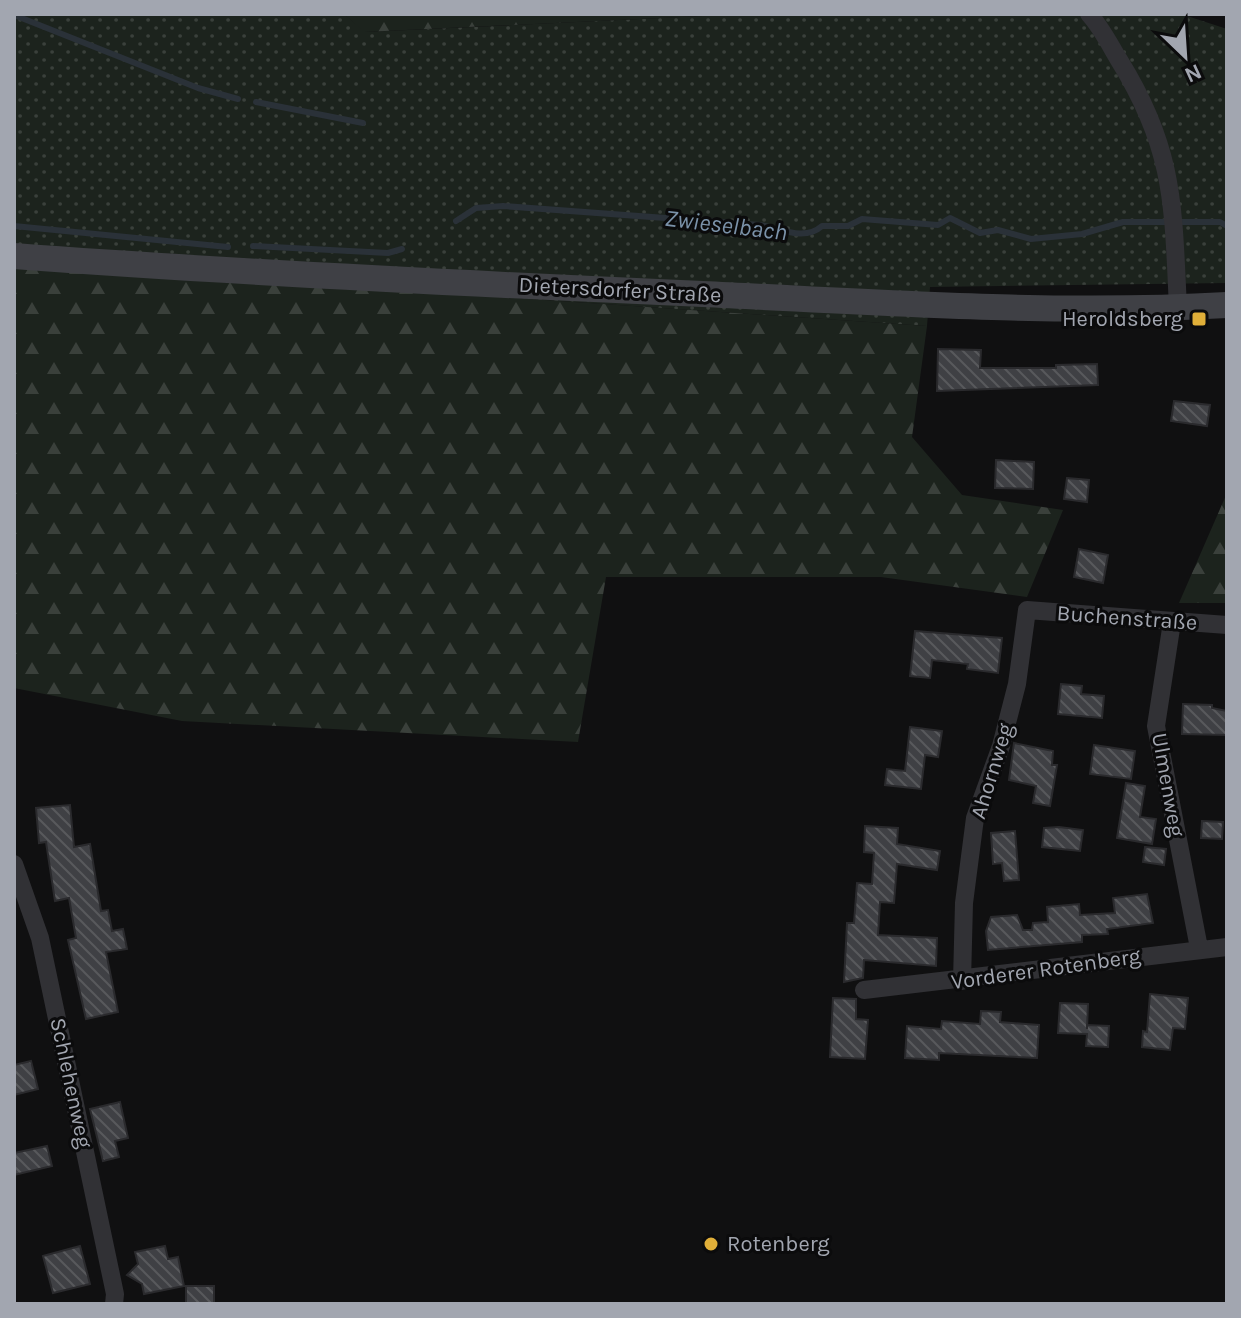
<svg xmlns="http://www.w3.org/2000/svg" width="1241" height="1318" viewBox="0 0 1241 1318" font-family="Karla,sans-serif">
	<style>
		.grass { fill: url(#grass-dots) }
		.forest { fill: url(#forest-firs) }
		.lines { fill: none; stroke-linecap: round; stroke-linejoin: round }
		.stream { stroke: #2a3138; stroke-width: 6 }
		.building { fill: url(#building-back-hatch); stroke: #2a2a2d; stroke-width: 2 }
		.street { stroke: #313135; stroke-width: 18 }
		.secondary { stroke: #3f4045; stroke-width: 26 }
		.poi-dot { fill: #e0af39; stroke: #0b0b0c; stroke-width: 3 }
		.labels { text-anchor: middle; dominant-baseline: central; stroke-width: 6; stroke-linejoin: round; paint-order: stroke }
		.street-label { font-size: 22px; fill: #a2a6b0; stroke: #0b0b0c }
		.poi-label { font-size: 22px; fill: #a2a6b0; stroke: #0b0b0c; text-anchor: end }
		.water-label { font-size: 24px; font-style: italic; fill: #7b92a9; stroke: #0b0b0c }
	</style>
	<defs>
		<pattern id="grass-dots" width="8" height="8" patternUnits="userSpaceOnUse" patternTransform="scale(2)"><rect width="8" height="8" fill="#1c231d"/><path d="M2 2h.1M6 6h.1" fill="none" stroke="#3a403b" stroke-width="1.8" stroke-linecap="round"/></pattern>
		<pattern id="forest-firs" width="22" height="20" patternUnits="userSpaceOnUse" patternTransform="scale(2)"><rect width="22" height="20" fill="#1c231d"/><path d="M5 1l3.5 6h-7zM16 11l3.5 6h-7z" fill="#3a403b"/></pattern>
		<pattern id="building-back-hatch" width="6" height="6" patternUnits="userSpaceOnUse" patternTransform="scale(2)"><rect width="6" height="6" fill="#3f4044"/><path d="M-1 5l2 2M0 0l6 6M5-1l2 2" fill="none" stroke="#58595c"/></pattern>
	</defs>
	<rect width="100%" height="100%" fill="#101011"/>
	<path class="grass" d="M14 14H344L365 32 745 14H1181L1227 29V283L930 287 927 326 14 264Z"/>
	<path class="forest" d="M344 14H745L364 32Z
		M14 264 927 326 912 437 962 495 1063 510 1027 597 881 577H606L578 742 182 721 14 688Z
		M1227 493V603H1179Z"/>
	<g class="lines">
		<path class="stream" d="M14 15 198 88 238 99
			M256 102 363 123
			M456 221 476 208 503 206 760 225C780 228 804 242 822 226H848L862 219 938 225 950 218 980 233 998 230 1031 239 1082 234 1123 222H1220L1227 226
			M14 226 228 247
			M253 246 388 253 402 249"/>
	</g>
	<path class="building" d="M938 349 981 350 980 368H1056V365L1097 364 1098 385 937 391Z
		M1174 401 1210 405 1207 426 1171 421Z
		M996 460 1034 462 1033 489 995 488Z
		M1067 478 1089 480 1087 502 1064 499Z
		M1079 549 1108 555 1103 583 1074 577Z
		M915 631 1002 638 998 673 967 669 968 664 932 660 930 678 910 676Z
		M1061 684 1082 686 1081 694 1104 696 1102 718 1058 714Z
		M1183 704 1212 705V708L1227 711V735L1182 734Z
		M910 727 942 731 938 757 925 755 921 789 885 785 887 769 905 771Z
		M1014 743 1053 751 1052 765H1057L1050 806 1033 803 1036 786 1009 780Z
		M1094 745 1135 751 1131 779 1090 774Z
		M1126 783 1145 786 1140 817 1156 819 1152 844 1117 838Z
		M70 805 74 847 90 844 101 911 108 910 112 931 123 929 127 949 106 952 118 1012 86 1019 68 940 76 938 69 898 55 901 46 842 39 843 36 808Z
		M1202 821 1223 822 1222 839 1201 838Z
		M865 826 898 828 897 844 940 851 937 870 897 864 894 903 880 902 878 935 937 938 936 966 864 960 863 978 844 982 847 923H854L857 883 872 884 874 853 864 852Z
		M1059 827 1083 830 1080 851 1042 847 1044 828Z
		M1015 831 1019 880 1004 881 1002 863 993 864 991 833Z
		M1145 847 1166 849 1164 865 1143 862Z
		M1147 894 1153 923 1107 929 1108 934 1082 935V942L988 950 986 931 991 917 1017 915 1023 930H1032L1033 923 1048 922 1047 907 1079 904 1080 915 1115 913 1113 898Z
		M1150 994 1188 998 1185 1029 1173 1028 1170 1050 1142 1047 1143 1031 1147 1032Z
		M833 998 856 999V1019L868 1020 865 1059 830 1057Z
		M1060 1003 1088 1004 1087 1029V1025L1109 1026 1108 1047 1086 1046 1087 1034 1058 1033Z
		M981 1011 1001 1012 1000 1022 1039 1025 1037 1058 939 1053V1060L905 1058 907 1026 941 1029 942 1021 980 1024Z
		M31 1061 38 1089 14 1095V1065Z
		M120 1102 128 1138 115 1141 119 1157 103 1161 90 1109Z
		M47 1146 52 1166 14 1175V1153Z
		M80 1246 90 1284 53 1293 43 1256Z
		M165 1246 168 1259 178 1257 184 1286 144 1294 142 1284 127 1275 138 1264 135 1252Z
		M186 1286H214V1303L186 1304Z"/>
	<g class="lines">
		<path class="street" d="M1089 14C1101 27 1110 45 1119 60 1175 150 1173 206 1178 308
			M1172 622 1156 726 1199 948
			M14 864 40 938 115 1294 114 1304
			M962 981 964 903 975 818 1001 746 1017 684 1027 610 1227 625
			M864 990 1227 947"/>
		<path class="secondary" d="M14 256C243 273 473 284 703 294 877 302 1053 315 1227 305"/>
	</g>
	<g class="poi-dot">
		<rect x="1191" y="311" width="16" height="16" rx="4"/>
		<circle cx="711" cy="1244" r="8"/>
	</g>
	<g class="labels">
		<g class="street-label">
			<text transform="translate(620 290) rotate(3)">Dietersdorfer Straße</text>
			<text transform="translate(1127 618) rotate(4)">Buchenstraße</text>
			<text transform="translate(992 771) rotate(-73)">Ahornweg</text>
			<text transform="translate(1168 785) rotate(80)">Ulmenweg</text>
			<text transform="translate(1046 969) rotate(-8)">Vorderer Rotenberg</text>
			<text transform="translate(71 1083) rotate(78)">Schlehenweg</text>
		</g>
		<g class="poi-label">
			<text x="1183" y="319">Heroldsberg</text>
			<text x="727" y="1244" text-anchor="start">Rotenberg</text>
		</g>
		<g class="water-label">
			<text transform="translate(726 225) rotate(7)">Zwieselbach</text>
		</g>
	</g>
	<rect width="1241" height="1318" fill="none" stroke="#a2a6b0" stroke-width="32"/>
	<g transform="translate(1185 56) rotate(155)" stroke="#0b0b0c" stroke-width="6" paint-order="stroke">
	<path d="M0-6L14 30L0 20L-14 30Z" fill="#a2a6b0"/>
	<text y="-12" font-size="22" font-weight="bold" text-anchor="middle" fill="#a2a6b0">N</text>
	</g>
</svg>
